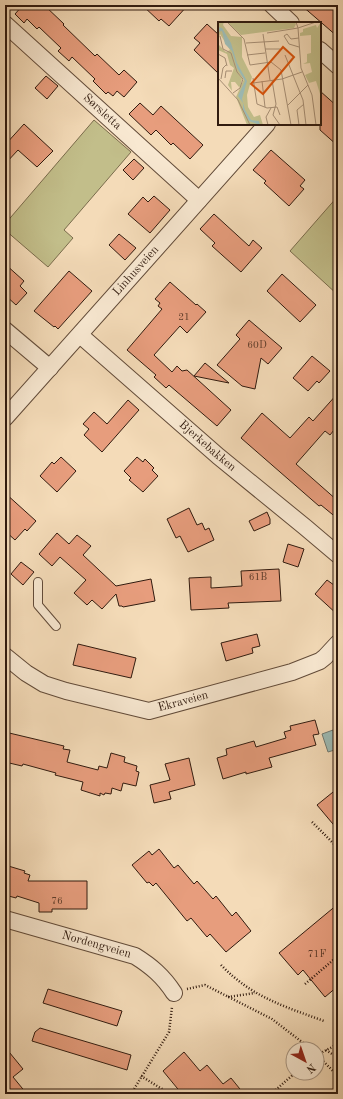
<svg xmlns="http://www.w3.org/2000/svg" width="343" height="1099" viewBox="0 0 343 1099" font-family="'Old Standard TT',serif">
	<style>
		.green { fill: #c2be8a; stroke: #7a6c4c }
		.water { fill: #9cbab4; stroke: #717a72 }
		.building { fill: #e79d7d; stroke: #311b0f }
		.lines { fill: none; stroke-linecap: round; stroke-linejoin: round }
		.service-casing { stroke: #624b39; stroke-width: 10 }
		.minor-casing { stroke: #624b39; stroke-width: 18 }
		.path { stroke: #311b0f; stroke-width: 2.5; stroke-dasharray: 1 2; stroke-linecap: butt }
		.service { stroke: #f8e8d1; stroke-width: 8 }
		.minor { stroke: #f8e8d1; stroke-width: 16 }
		.labels { text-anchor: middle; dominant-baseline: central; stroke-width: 4; stroke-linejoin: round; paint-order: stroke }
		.number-label { font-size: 10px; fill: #5e3c2a }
		.street-label { font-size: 12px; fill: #311b0f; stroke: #f8e8d1 }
		.inset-road { fill: none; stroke: #a68e74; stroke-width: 1 }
		.view { fill: #d6530c; fill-opacity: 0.15; stroke: #d6530c; stroke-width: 2 }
		.inset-edge { fill: none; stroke: #311b0f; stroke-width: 2 }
	</style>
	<rect width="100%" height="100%" fill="#f4dbb8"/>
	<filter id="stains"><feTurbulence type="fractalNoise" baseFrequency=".005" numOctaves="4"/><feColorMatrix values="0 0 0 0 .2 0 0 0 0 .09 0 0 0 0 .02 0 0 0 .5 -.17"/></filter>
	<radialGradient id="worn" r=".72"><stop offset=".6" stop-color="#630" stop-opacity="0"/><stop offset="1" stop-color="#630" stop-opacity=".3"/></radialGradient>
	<path class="green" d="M94 120 131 152 64 230 73 238 48 267 5 230V224Z
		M338 196V295L290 251Z"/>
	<path class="water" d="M333 730 338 749 328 752 322 734Z"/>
	<path class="building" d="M23 5H44L64 24 63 25 95 56 97 54 119 75 124 70 137 82 124 97 117 91 113 96 108 92 106 94 93 81 95 79 72 57 69 61 58 51 61 48 39 27 37 29 27 19 24 23 15 14Z
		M142 5H188L169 26 161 19 159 21Z
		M301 5H328L338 14V37Z
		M207 24 219 35V74L194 50 200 43 194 38Z
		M46 76 58 86 47 99 35 88Z
		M320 91 338 107V146L320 130Z
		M140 103 153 115 161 106 203 145 190 159 173 143 171 145 156 130 151 135 129 114Z
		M24 124 53 151 37 167 18 150 5 164V145Z
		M271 150 305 180 300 186 304 189 289 206 264 183 266 181 253 170Z
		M134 159 144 168 133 180 123 170Z
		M154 196 170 210 150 233 128 214 143 197 148 202Z
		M214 214 249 246 253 240 262 248 241 272 212 246 215 243 200 229Z
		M119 234 136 248 125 260 109 245Z
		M5 264 24 281 20 286 27 293 16 305 5 295Z
		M69 271 92 291 58 329 55 326 54 327 34 311Z
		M282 274 316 305 300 322 267 291Z
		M170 282 196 305 197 304 206 312 187 333 180 326 154 355 172 372 177 366 182 371 187 370 231 410 217 426 169 385 166 388 154 377 156 375 127 350 162 309 158 306 160 303 155 299Z
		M249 320 282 348 268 364 261 358 255 389 242 386 217 365 240 339 236 335Z
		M312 356 330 371 319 383 317 381 308 391 293 378Z
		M205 363 229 383 194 376Z
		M338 393V425L330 435 325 431 296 464 338 501V519L321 505 319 506 241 438 262 413 290 438 309 417 313 421Z
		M128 400 139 410 102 452 84 435 89 429 83 424 94 412 107 424Z
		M61 457 76 471 57 492 40 476 52 462 54 464Z
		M137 457 143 462 145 459 154 468 152 470 158 476 143 492 129 480 131 478 124 471Z
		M5 493 36 521 27 531 25 529 15 540 5 531Z
		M189 508 197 525 202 523 205 530 209 528 214 540 188 552 180 536 176 538 167 519Z
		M267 512 270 519V524L254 531 249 521Z
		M57 533 69 544 77 535 91 546 83 555 116 586 151 579 155 601 123 607 122 606H119L116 594 102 609 92 600 87 605 74 593 86 580 60 557 52 566 39 554Z
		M288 544 304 549 298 567 283 562Z
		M21 562 34 572 23 585 11 574Z
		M279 569 281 601 228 603 229 608 191 610 189 578 211 577V588L242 586 241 571Z
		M327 580 338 588V615L315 594Z
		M257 634 260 646 252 648 253 653 226 661 221 643Z
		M78 644 136 658 131 678 73 665Z
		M315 720 319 734 313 735 316 745 269 758 272 767 246 774V772L223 779 217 758 227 755 226 749 254 741 256 747 286 738 284 732 291 730 290 726Z
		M5 732 64 746 63 749 70 750 67 762 98 770 99 766 107 768 111 753 125 757 124 762 137 766 136 771 139 772 136 786 123 783 121 791 112 788 111 794 105 793 104 795 100 793V796L81 790 83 782 55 775 56 773 23 764 22 766 5 762Z
		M189 758 195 785 169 792 171 799 154 803 150 785 170 780 165 764Z
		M338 788V830L317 805Z
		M159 849 174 868 178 865 194 884 197 881 213 899 216 896 232 916 236 912 251 931 226 952 210 934 207 937 191 918 187 921 156 883 153 886 149 882 147 883 132 865 149 851 152 855Z
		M5 865 25 871 24 873 30 875 28 881H87V909H52V912H39V903L17 896 16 898 5 895Z
		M338 904V986L325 997 303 970 298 975 279 953Z
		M48 989 122 1011 117 1026 43 1003Z
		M40 1028 131 1055 127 1070 32 1041 35 1032Z
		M5 1047 23 1069 13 1077 27 1094H5Z
		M184 1052 200 1071 207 1065 223 1084 231 1078 244 1094H182L163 1071Z"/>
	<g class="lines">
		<defs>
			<path id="service" d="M38 582V605L56 626"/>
			<g id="minor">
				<path d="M272 5 291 23"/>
				<path id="s1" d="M5 24 199 200"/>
				<path d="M320 50 338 66"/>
				<path d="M5 330 50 368"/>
				<path id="s2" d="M80 335 218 456 305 527 338 555"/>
				<path id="s3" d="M5 418 267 124"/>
				<path id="s4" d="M5 656 26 673 44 684 66 691 149 711 292 672 320 661 325 657 338 643"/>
				<path id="s5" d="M5 919 135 956C151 966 163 976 174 993"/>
			</g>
		</defs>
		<use href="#service" class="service-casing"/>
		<use href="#minor" class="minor-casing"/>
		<path class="path" d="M312 822 338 848
			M221 965C252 997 283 1006 324 1021
			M305 984 338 956
			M187 989 205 985 272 1019 311 1049
			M228 997 255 993
			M326 1050 338 1058
			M317 1055 338 1076
			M317 1055 338 1044
			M141 1076 170 1094
			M131 1094 169 1032 172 1007
			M271 1094 295 1073"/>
		<use href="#service" class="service"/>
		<use href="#minor" class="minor"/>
	</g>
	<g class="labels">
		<g class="number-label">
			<text x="184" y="317">21</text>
			<text x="257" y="345">60D</text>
			<text x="258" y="577">61B</text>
			<text x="57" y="901">76</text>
			<text x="317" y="954">71F</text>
		</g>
		<g class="street-label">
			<text stroke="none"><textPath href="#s1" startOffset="131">Sørsletta</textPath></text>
			<text stroke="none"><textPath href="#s3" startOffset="197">Linhusveien</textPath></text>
			<text stroke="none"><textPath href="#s2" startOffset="169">Bjerkebakken</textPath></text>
			<text stroke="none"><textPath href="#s4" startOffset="192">Ekraveien</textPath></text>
			<text stroke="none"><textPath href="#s5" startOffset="95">Nordengveien</textPath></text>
		</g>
	</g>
	<g transform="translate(218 22)">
		<rect width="103" height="103" fill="#f4dbb8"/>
		<path d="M0 0H6L5 3 13 14 24 15V35L34 55 29 73 30 85 36 95 42 93 45 103H29L18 75 26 57 19 50 24 56 23 64 21 65 17 60H13L14 69 10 63 16 46 12 43 9 32 0 28 1 23 8 30 12 28 2 12 0 19ZM9 0H77L78 2 76 6 23 13ZM103 0V75L98 59 91 61 87 53 94 50 92 41 85 42 89 40V32L93 31V13L82 14V11L85 10V7L98 3 99 6Z" fill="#c2be8a"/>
		<path d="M0 5 4 6 13 21 19 41 29 59 24 77 27 88 33 98 41 99 42 103 31 99 25 88V81L20 74 27 59 19 46 14 29 7 22 4 9 0 10Z" fill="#9cbab4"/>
		<path class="inset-road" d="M9 0 26 17 32 43 53 40 63 48 73 103M98 0 80 6 83 46 94 73 98 103M49 11 80 6 78 0M45 12 52 58M2 14 5 27 13 31 19 50 25 57 22 66 15 71M81 16 73 17 69 12 66 14 71 22 81 25M28 21 61 19M47 27H62M0 32 7 36 9 44M29 33 47 31M67 33 85 78 88 103M0 56 20 78 32 103M7 56 8 49H14M35 56 39 82 49 86 59 85 62 93M3 57 5 46 9 42M54 58 58 82 55 93 62 103M44 59 47 85M35 61 64 57 84 50M70 83 90 63M50 103 48 95 53 86M81 103 79 88 86 82"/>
		<path class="view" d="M65 25 76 35 45 72 33 62Z"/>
		<rect width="103" height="103" class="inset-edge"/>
	</g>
	<rect width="343" height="1099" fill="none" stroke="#f4dbb8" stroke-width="20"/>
	<rect x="6" y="6" width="331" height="1087" fill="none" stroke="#311b0f" stroke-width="2"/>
	<rect x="10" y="10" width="323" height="1079" fill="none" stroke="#311b0f"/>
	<g transform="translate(305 1061) rotate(140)"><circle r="19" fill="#f8e8d1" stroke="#a89683"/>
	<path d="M0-3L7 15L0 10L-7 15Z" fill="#8f2418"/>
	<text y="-6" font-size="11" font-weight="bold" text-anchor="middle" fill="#311b0f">N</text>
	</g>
	<rect width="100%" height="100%" filter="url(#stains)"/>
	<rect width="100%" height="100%" fill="url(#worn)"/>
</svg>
